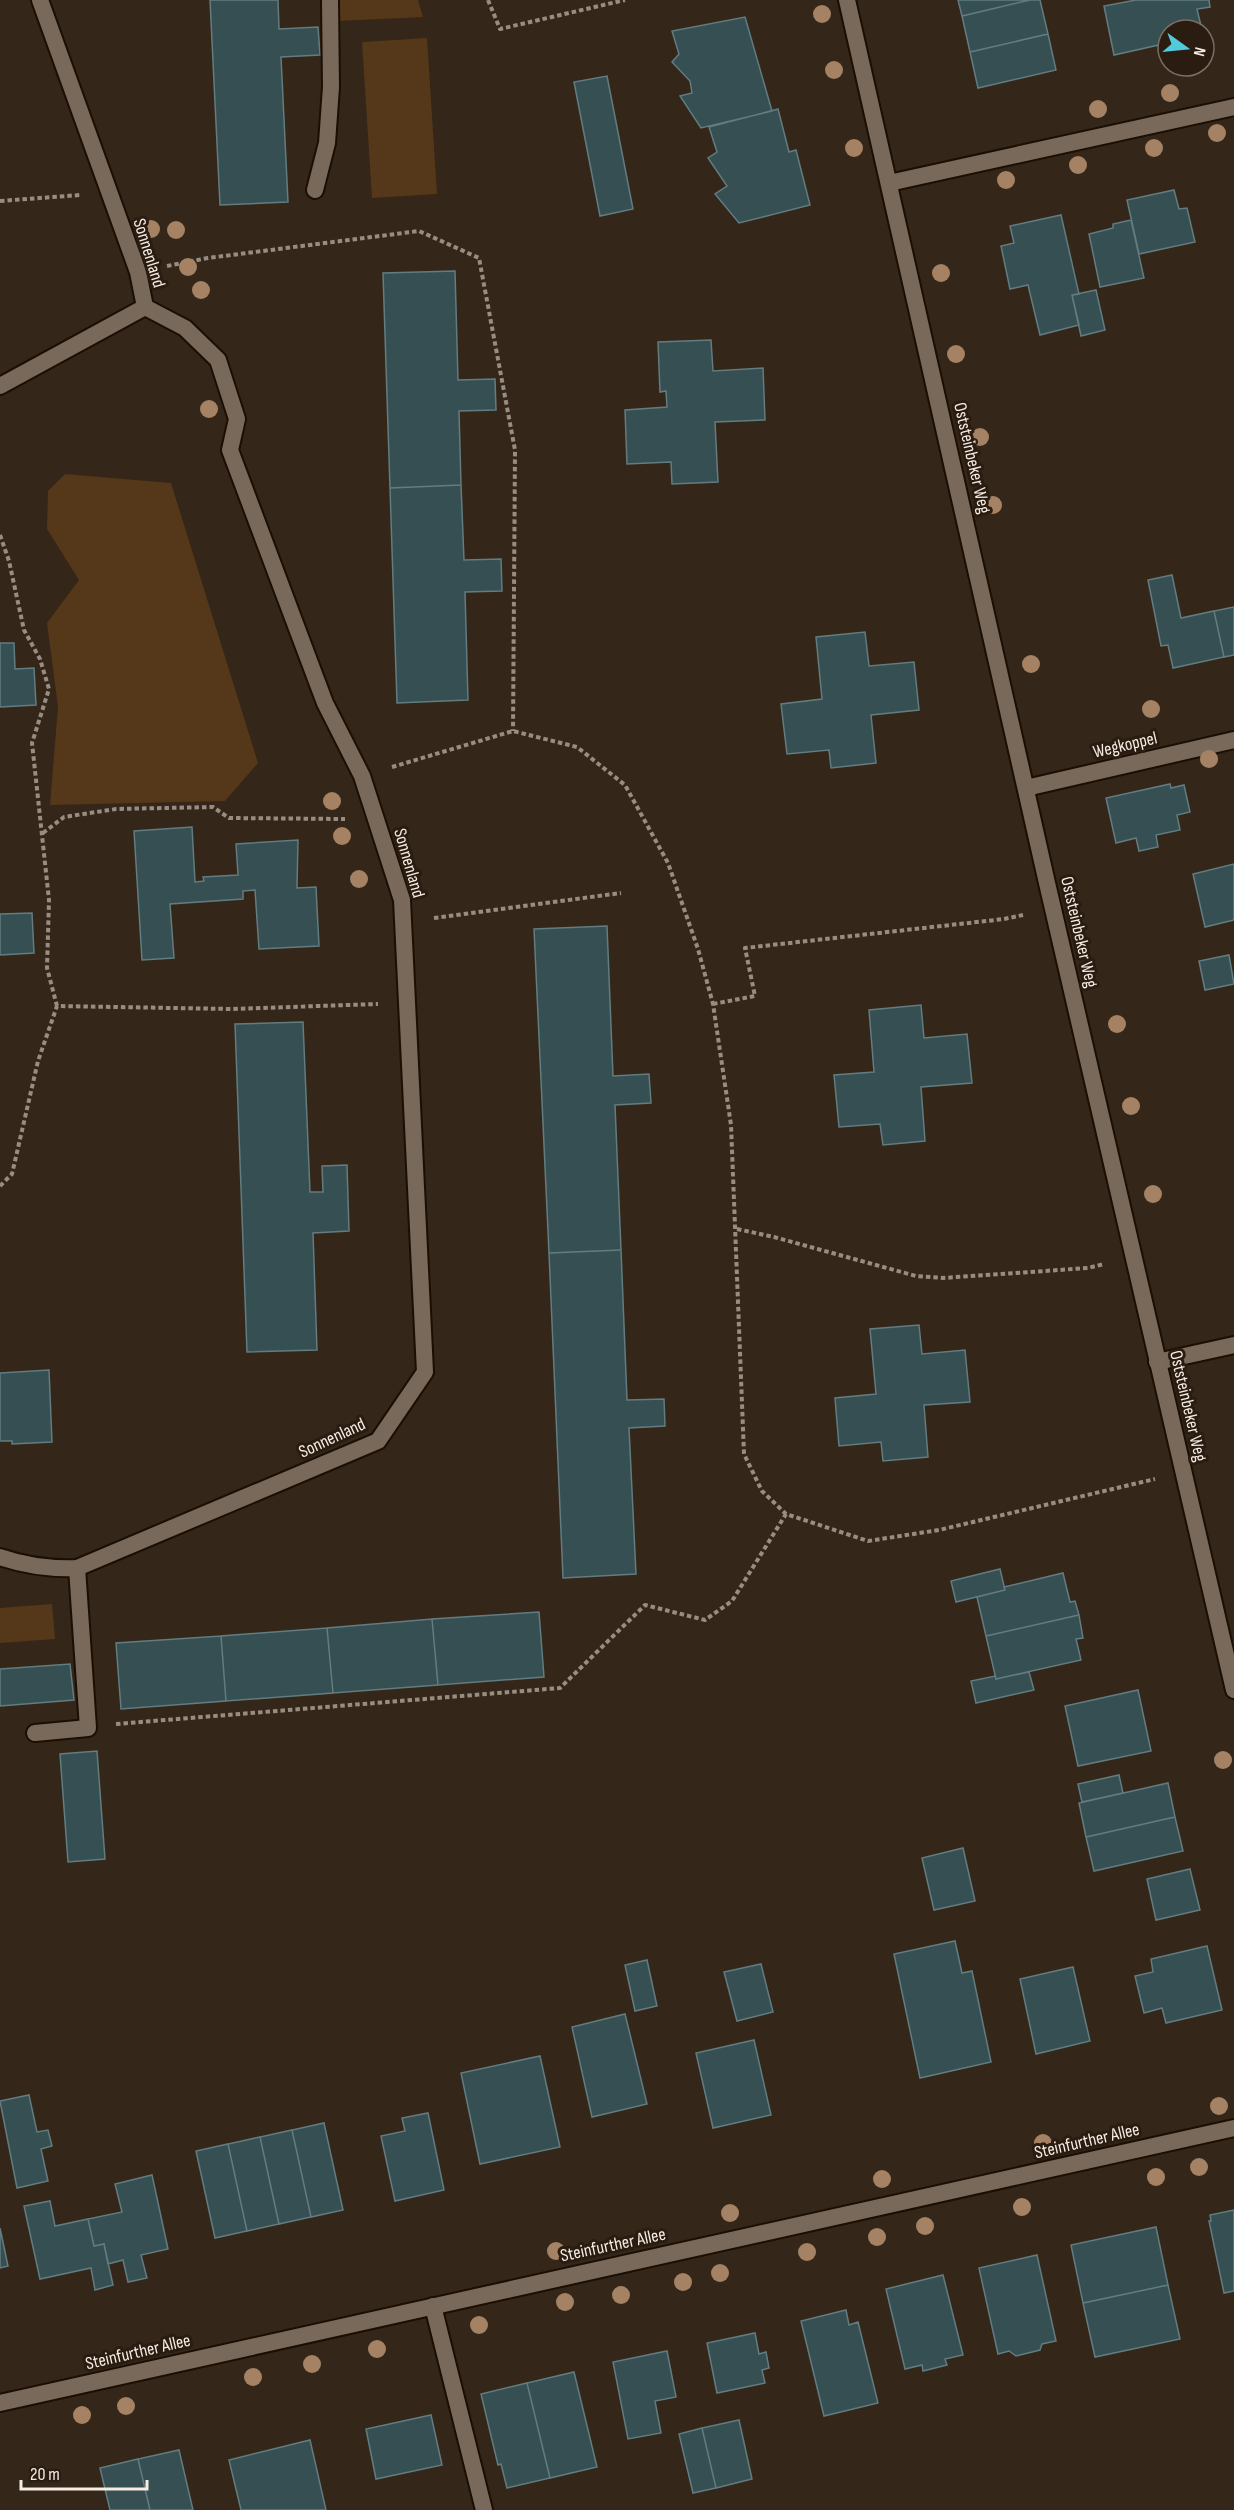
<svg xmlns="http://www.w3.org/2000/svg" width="1234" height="2510" viewBox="0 0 1234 2510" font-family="'Sofia Sans Condensed',sans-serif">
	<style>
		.green { fill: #553719 }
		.building { fill: #364f53; stroke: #627c80; stroke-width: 1.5 }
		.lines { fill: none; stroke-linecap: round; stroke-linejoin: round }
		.service-casing { stroke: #1b0f04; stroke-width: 20 }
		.minor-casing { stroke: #1b0f04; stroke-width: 20 }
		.tertiary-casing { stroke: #1b0f04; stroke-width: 20 }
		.path { stroke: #998d83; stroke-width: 4; stroke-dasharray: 4.5 3; stroke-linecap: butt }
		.service { stroke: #79695a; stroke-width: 16 }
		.minor { stroke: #79695a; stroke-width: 16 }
		.tertiary { stroke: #79695a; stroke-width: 16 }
		.tree { fill: #a48263 }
		.labels { text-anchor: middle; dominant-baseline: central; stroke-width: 6; stroke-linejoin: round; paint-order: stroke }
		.street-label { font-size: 18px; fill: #f5ece4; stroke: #2a1c10 }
	</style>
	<rect width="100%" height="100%" fill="#342619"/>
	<path class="green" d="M338 0H418L423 17 338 21Z
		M427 38 437 194 372 198 362 42Z
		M65 474 171 483 258 763 225 801 50 805 58 707 47 623 79 580 47 529 48 491Z
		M52 1604 55 1639 0 1643V1608Z"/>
	<path class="building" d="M210 0H278L279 29 318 27 320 55 281 57 288 202 220 205Z
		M958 0H1030L962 16Z
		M1030 0H1040L1048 34 970 52 962 16Z
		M1136 0H1209L1210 7 1197 9 1202 30H1168V47L1160 48 1159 45 1114 55 1104 6Z
		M745 17 772 111 701 128 680 96 692 93 690 81 672 62 679 54 672 31Z
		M1048 34 1056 70 978 88 970 52Z
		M607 76 633 209 600 216 574 82Z
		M778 109 789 152 796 150 810 205 739 223 715 194 727 186 708 158 717 152 709 127Z
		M1174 190 1179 209 1187 208 1195 242 1139 254 1127 200Z
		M1061 215 1079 294 1072 295 1079 325 1040 335 1028 285 1010 289 1001 246 1014 243 1010 226Z
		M1131 220 1144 278 1100 287 1089 234 1113 228V224Z
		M455 271 458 380 495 379 496 410 459 411 461 485 390 488 383 273Z
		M1096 290 1105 330 1081 336 1072 295Z
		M711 340 713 371 763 368 765 420 715 422 718 482 672 484 671 462 627 464 625 410 667 407 666 391 660 392 658 342Z
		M461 485 464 560 501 559 502 591 465 592 468 700 397 703 390 488Z
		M1172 575 1181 618 1214 611 1224 657 1173 668 1168 645 1161 646 1148 580Z
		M1234 607V655L1224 657 1214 611Z
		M865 632 869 666 914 662 919 710 871 715 876 763 831 768 829 750 787 754 781 704 822 699 816 637Z
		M0 643H14L15 669 34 668 36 705 0 707Z
		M1170 784 1171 788 1184 785 1190 812 1177 815 1180 830 1156 835 1158 847 1139 851 1136 838 1116 843 1106 798Z
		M192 827 195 882 204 881 203 877 238 875 236 844 298 840 297 888 316 887 319 946 259 949 255 890 243 891V899L170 904 174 958 142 960 134 831Z
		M1234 864V920L1205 927 1193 874Z
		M32 913 34 953 0 955V914Z
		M607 926 613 1076 649 1074 651 1103 615 1105 621 1250 549 1253 534 929Z
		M1229 955 1234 984 1205 990 1199 961Z
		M921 1005 924 1038 967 1034 972 1083 921 1087 925 1141 883 1145 880 1124 839 1127 834 1075 874 1072 869 1010Z
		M303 1022 310 1192H323L322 1166 347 1165 349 1231 313 1233 317 1350 247 1352 235 1024Z
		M621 1250 627 1400 664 1399 665 1426 629 1428 636 1574 563 1578 549 1253Z
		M919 1325 922 1354 965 1350 970 1402 924 1405 928 1457 883 1461 881 1442 839 1446 835 1398 876 1394 870 1329Z
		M49 1370 52 1442 12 1444V1441H0V1373Z
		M1000 1569 1005 1590 956 1602 951 1581Z
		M1063 1573 1070 1602 1075 1601 1079 1615 986 1636 977 1597 1005 1590 1004 1587Z
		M539 1612 544 1677 438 1685 432 1619Z
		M1079 1615 1083 1638 1076 1639 1081 1660 996 1679 986 1636Z
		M432 1619 438 1685 333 1693 327 1628Z
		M327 1628 333 1693 226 1701 221 1636Z
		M221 1636 226 1701 121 1709 116 1643Z
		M70 1664 74 1700 0 1706V1669Z
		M1029 1672 1034 1690 976 1703 971 1681 995 1676 996 1679Z
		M1138 1690 1151 1751 1078 1766 1065 1706Z
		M97 1751 105 1859 68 1862 60 1754Z
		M1119 1775 1123 1793 1082 1802 1078 1784Z
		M1168 1783 1175 1817 1086 1837 1079 1803Z
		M1175 1817 1183 1851 1094 1871 1086 1837Z
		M963 1848 975 1901 934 1910 922 1858Z
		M1190 1869 1200 1910 1156 1920 1147 1879Z
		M955 1941 962 1973 972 1971 991 2062 920 2078 894 1954Z
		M1207 1946 1222 2010 1166 2023 1162 2008 1144 2013 1135 1976 1153 1972 1151 1959Z
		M647 1960 657 2006 635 2011 625 1965Z
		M761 1964 773 2012 737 2021 724 1972Z
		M1073 1967 1090 2041 1036 2054 1020 1979Z
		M625 2014 647 2104 592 2117 572 2027Z
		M754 2040 771 2115 713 2128 696 2053Z
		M540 2056 560 2147 480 2164 461 2073Z
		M29 2095 37 2132 48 2130 52 2146 41 2149 48 2181 17 2188 0 2101Z
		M428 2113 444 2190 395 2201 381 2136 405 2131 402 2118Z
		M324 2123 343 2210 311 2217 292 2130Z
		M292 2130 311 2217 279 2224 260 2137Z
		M260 2137 279 2224 247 2231 228 2144Z
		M228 2144 247 2231 215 2238 196 2151Z
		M152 2175 168 2249 141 2255 147 2278 128 2282 123 2260 108 2264 104 2244 94 2246 88 2219 122 2212 115 2184Z
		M50 2201 55 2226 88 2219 94 2246 104 2244 113 2285 95 2290 91 2268 40 2279 24 2206Z
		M1234 2210V2291L1224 2293 1209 2221H1211L1210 2215Z
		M1156 2227 1168 2285 1083 2303 1071 2245Z
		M0 2228 8 2266 0 2268Z
		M1037 2255 1056 2341 1042 2344 1040 2350 1016 2356 1009 2351 998 2354 979 2268Z
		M943 2275 963 2355 945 2359 947 2365 923 2371 922 2365 905 2369 886 2289Z
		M1168 2285 1180 2339 1095 2357 1083 2303Z
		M846 2310 849 2325 858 2322 878 2403 824 2416 801 2321Z
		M755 2333 759 2354 766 2352 769 2368 762 2370 765 2383 717 2393 707 2343Z
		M667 2351 676 2397 655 2401 661 2433 628 2439 613 2362Z
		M574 2372 597 2467 550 2478 527 2383Z
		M527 2383 550 2478 507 2488 501 2464 498 2465 481 2394Z
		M431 2415 442 2465 376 2479 366 2429Z
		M739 2420 752 2479 716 2488 702 2428Z
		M702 2428 716 2488 693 2493 679 2434Z
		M310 2440 326 2510H241L229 2460Z
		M179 2450 193 2510H150L138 2459Z
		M138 2459 150 2510H110L100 2468Z"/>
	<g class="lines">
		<defs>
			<path id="service" d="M315 190 327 143 331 87 330 0
				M35 1733 88 1728 77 1568
				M433 2306 484 2510"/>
			<path id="minor" d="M889 183 1234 107
				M0 386 145 307
				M1026 788 1234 740
				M1157 1362 1234 1345
				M0 1557C26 1566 49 1569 77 1568L378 1441 425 1372 402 900 362 776 325 703 230 450 237 419 218 360 185 328 145 307 138 272 40 0
				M0 2403 1234 2128"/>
			<path id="tertiary" d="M847 0 1047 883 1234 1690"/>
		</defs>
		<use href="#service" class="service-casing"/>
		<use href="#minor" class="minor-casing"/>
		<use href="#tertiary" class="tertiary-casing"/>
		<path class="path" d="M488 0 500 29 625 0
			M0 201 80 195
			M167 266 208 258 419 231 479 258 515 450 513 731
			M0 535 9 561 24 630 40 659 49 689 32 743 49 900 47 968 57 1006
			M392 767 513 731 577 747 625 785 668 863 698 949 713 1004 731 1125 744 1454 762 1491 786 1514 868 1541 939 1530 1155 1479
			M43 833 64 817 116 809 213 807 229 818 345 819
			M434 918 621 893
			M713 1004 755 996 745 948 1004 919 1023 915
			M0 1186 12 1174 38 1061 57 1006 231 1009 378 1004
			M737 1229 774 1237 916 1276 943 1278 1088 1268 1104 1264
			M116 1724 560 1688 645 1605 705 1620 732 1601 786 1514"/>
		<use href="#service" class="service"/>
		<use href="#minor" class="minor"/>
		<use href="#tertiary" class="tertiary"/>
	</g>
	<g class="tree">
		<circle cx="822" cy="14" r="9"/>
		<circle cx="834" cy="70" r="9"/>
		<circle cx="1170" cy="93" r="9"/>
		<circle cx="1098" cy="109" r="9"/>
		<circle cx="1217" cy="133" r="9"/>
		<circle cx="854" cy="148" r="9"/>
		<circle cx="1154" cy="148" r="9"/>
		<circle cx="1078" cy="165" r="9"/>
		<circle cx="1006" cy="180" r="9"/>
		<circle cx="151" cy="229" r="9"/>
		<circle cx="176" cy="230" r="9"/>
		<circle cx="188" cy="267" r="9"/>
		<circle cx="941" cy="273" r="9"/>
		<circle cx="201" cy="290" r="9"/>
		<circle cx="956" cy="354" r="9"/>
		<circle cx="209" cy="409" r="9"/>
		<circle cx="980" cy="437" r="9"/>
		<circle cx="993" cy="505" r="9"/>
		<circle cx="1031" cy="664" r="9"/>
		<circle cx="1151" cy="709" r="9"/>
		<circle cx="1209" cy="759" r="9"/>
		<circle cx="332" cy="801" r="9"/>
		<circle cx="342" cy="836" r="9"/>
		<circle cx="359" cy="879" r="9"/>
		<circle cx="1117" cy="1024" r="9"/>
		<circle cx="1131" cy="1106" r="9"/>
		<circle cx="1153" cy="1194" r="9"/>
		<circle cx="1223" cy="1760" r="9"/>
		<circle cx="1219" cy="2106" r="9"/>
		<circle cx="1043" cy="2143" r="9"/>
		<circle cx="1199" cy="2167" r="9"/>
		<circle cx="1156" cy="2177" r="9"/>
		<circle cx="882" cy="2179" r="9"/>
		<circle cx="1022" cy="2207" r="9"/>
		<circle cx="730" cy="2213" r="9"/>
		<circle cx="925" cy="2226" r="9"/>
		<circle cx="877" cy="2237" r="9"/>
		<circle cx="556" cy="2251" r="9"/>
		<circle cx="807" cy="2252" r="9"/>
		<circle cx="720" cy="2273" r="9"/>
		<circle cx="683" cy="2282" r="9"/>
		<circle cx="621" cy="2295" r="9"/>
		<circle cx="565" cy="2302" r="9"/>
		<circle cx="479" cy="2325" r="9"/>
		<circle cx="377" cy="2349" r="9"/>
		<circle cx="312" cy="2364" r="9"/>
		<circle cx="253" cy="2377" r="9"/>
		<circle cx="126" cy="2406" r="9"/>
		<circle cx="82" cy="2415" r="9"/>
	</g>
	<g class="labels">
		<g class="street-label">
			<text transform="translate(149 253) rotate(73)">Sonnenland</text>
			<text transform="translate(972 458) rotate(77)">Oststeinbeker Weg</text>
			<text transform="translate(1125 745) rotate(-13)">Wegkoppel</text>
			<text transform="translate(409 863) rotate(74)">Sonnenland</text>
			<text transform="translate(1079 932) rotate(77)">Oststeinbeker Weg</text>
			<text transform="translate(1188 1406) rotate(77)">Oststeinbeker Weg</text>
			<text transform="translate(332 1438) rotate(-25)">Sonnenland</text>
			<text transform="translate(1087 2141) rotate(-13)">Steinfurther Allee</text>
			<text transform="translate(613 2245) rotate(-12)">Steinfurther Allee</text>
			<text transform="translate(138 2352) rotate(-13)">Steinfurther Allee</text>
		</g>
	</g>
	<g transform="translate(1186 48) rotate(105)"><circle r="28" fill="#2a1c10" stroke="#7b6f65" stroke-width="1.5"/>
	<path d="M0-4.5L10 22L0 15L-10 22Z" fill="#53cadc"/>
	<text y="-9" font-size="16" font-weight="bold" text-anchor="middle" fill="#f5ece4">N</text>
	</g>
	<path d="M21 2480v9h126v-9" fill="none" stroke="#f5ece4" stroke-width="3"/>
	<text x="30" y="2480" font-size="18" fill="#f5ece4" stroke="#2a1c10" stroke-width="4.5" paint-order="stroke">20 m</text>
</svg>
